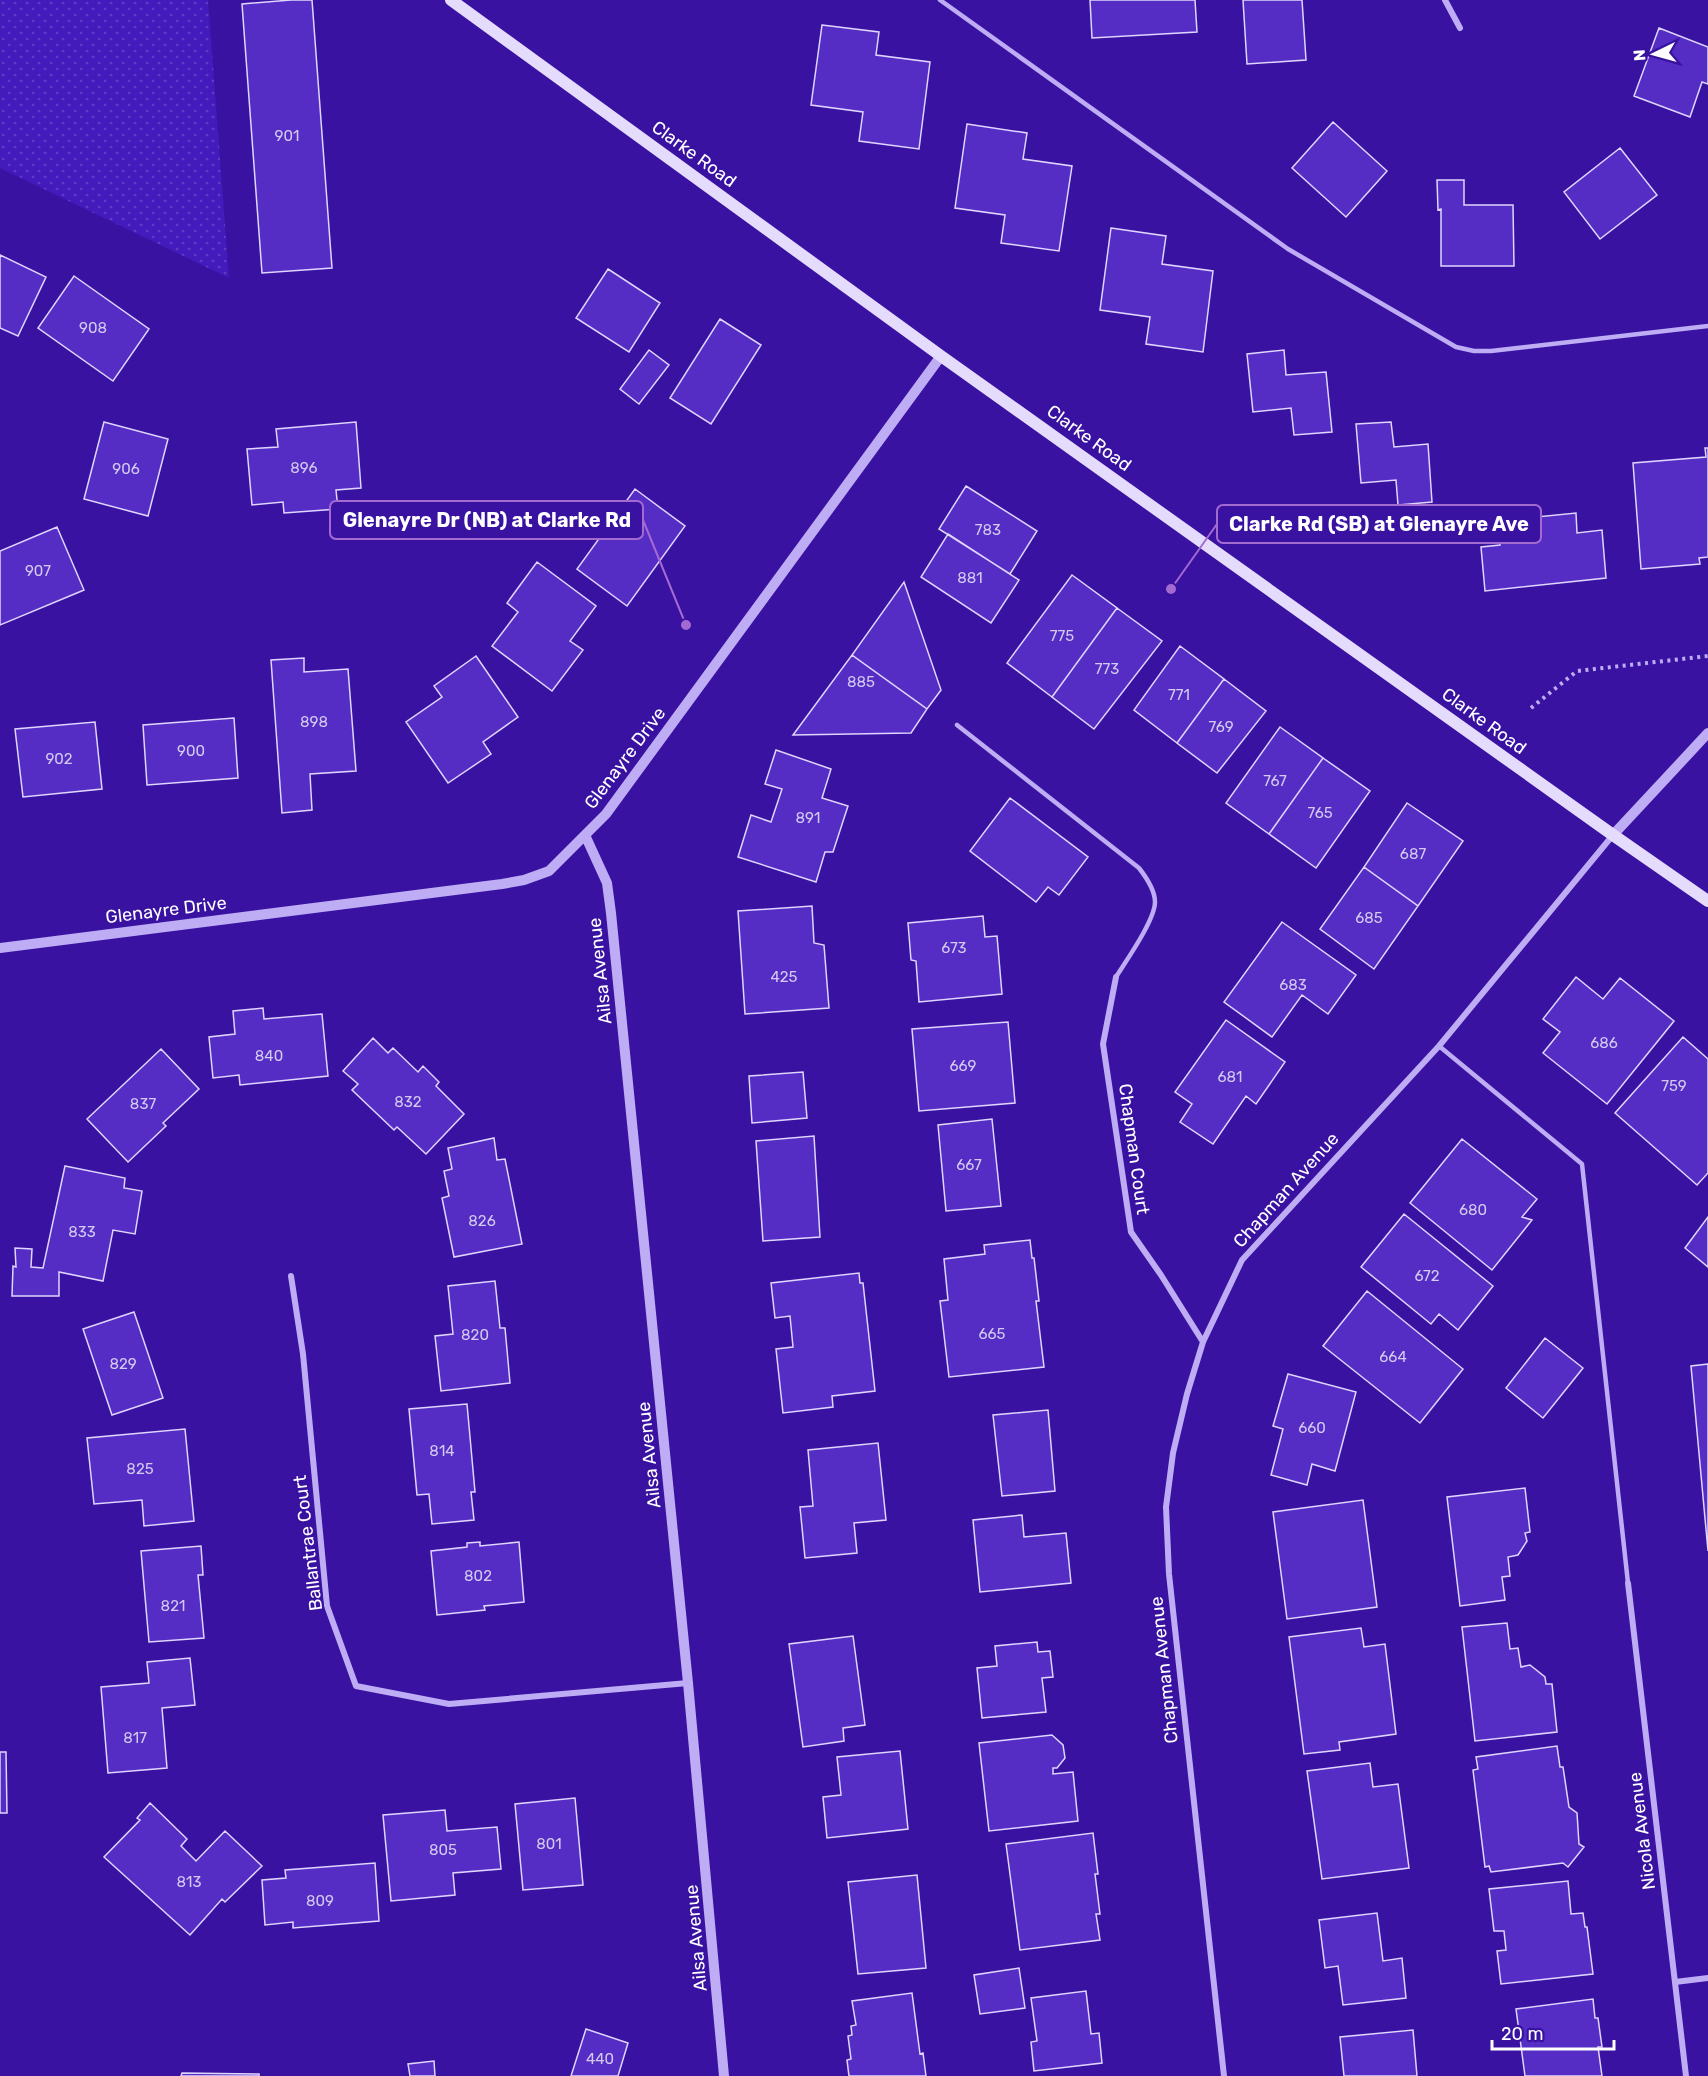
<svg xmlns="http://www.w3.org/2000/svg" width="1708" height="2076" viewBox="0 0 1708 2076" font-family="Rubik,sans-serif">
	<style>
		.grass { fill: url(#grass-dots) }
		.building { fill: #552dc4; stroke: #dfd5fe; stroke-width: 1.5 }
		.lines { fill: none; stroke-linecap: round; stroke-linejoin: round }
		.path { stroke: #beacf5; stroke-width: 4; stroke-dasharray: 3 4.5; stroke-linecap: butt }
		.service { stroke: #beacf5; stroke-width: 4.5 }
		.minor { stroke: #beacf5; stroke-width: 6 }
		.tertiary { stroke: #beacf5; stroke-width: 10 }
		.secondary { stroke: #e5dcfd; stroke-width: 12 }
		.labels { text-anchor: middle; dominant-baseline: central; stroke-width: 4.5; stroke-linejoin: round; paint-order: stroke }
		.number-label { font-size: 15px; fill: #d4caf0 }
		.street-label { font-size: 18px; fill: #fff; stroke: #3912a1 }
		.leader { fill: none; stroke: #a36bd2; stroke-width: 2 }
		.callout-dot { fill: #a36bd2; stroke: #3912a1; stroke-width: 2 }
		.callout { fill: #3912a1; stroke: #a36bd2; stroke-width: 2 }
		.callout-label { font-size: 20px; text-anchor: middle; font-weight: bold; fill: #fff }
	</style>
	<defs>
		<pattern id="grass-dots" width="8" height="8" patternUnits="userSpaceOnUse" patternTransform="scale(1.5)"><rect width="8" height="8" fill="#431abb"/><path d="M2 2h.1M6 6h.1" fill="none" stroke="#5f3cc5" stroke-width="1.8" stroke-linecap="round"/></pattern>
	</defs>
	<rect width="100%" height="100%" fill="#3912a1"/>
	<path class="grass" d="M0 0H208L229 278 0 168Z"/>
	<path class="building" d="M291 0H312L332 268 262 273 242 4Z
		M1090 0H1195L1197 32 1092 38Z
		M1243 0H1302L1306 60 1247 64Z
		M822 25 879 32 876 55 930 62 919 149 859 141 863 112 811 105Z
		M1659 28 1708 47V84L1702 82 1690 117 1634 96Z
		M1333 122 1387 171 1346 217 1292 168Z
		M967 124 1027 133 1023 159 1072 166 1059 251 1001 243 1005 215 955 208Z
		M1620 148 1657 195 1600 239 1564 192Z
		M1437 180H1464V205H1513L1514 266H1441V209L1438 210Z
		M1111 228 1166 236 1162 264 1213 271 1203 352 1146 344 1150 317 1100 310Z
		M0 255 46 277 18 336 0 328Z
		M608 269 660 303 629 352 576 318Z
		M74 276 149 329 113 381 38 328Z
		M720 319 761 345 711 424 670 398Z
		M649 350 669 365 639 404 620 389Z
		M1284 350 1286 375 1326 372 1332 432 1294 435 1291 408 1253 412 1247 354Z
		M104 422 168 439 148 516 84 499Z
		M356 422 361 488 336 490 338 509 284 513 283 502 252 505 247 449 278 447 276 429Z
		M1391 422 1394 447 1428 444 1432 502 1398 505 1396 480 1361 483 1356 424Z
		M1705 448H1708V557L1699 558 1700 564 1641 569 1633 463 1706 457Z
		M966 486 1037 531 1010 574 939 529Z
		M635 489 685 526 627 606 577 569Z
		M1576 513 1577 533 1602 530 1606 578 1485 591 1481 547 1500 545 1498 521Z
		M57 527 84 590 0 625V551Z
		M948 534 1019 580 991 623 921 577Z
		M537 562 596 606 570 641 583 650 552 691 492 646 518 612 507 603Z
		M1072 575 1117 608 1052 697 1007 663Z
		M904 582 941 690 927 709 852 655Z
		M1117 608 1162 641 1094 729 1052 697Z
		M1180 646 1224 679 1177 743 1134 710Z
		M852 655 927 709 911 733 793 735Z
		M476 656 518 717 483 742 491 754 448 783 406 722 442 697 434 686Z
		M304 658V672L348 669 356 771 310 774 312 810 282 813 271 660Z
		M1224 679 1266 711 1217 773 1177 743Z
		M234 718 238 778 147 785 143 725Z
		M95 722 102 789 23 797 15 729Z
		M1280 727 1323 758 1269 834 1226 803Z
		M776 750 831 769 822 798 848 806 833 852H825L816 882 738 857 751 815 771 822 782 789 765 784Z
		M1323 758 1370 791 1316 868 1269 834Z
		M1010 798 1088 857 1059 895 1048 887 1036 902 970 851Z
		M1407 803 1463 841 1418 906 1364 867Z
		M1364 867 1418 906 1374 969 1320 929Z
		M812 906 814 943 824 945 829 1008 745 1014 738 911Z
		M983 916 985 937 997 936 1002 994 919 1002 916 961 911 960 908 923Z
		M1282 922 1356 975 1328 1014 1302 995 1272 1037 1224 1002Z
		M1576 977 1603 999 1620 978 1674 1021 1607 1104 1543 1053 1560 1032 1543 1019Z
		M263 1008 264 1019 322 1014 328 1076 240 1085 239 1075 213 1078 209 1037 235 1034 233 1011Z
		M1226 1020 1285 1062 1256 1104 1246 1096 1213 1144 1180 1122 1192 1104 1175 1092Z
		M1008 1022 1015 1103 919 1111 912 1029Z
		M1683 1037 1708 1059V1173L1697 1185 1615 1113Z
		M373 1038 388 1053 393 1048 418 1072 423 1066 439 1082 436 1086 464 1114 426 1154 397 1127 394 1130 352 1090 358 1084 343 1071Z
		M161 1049 199 1089 163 1123 166 1126 128 1162 87 1119Z
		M803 1072 807 1118 752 1123 749 1076Z
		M992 1119 1001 1206 946 1211 938 1125Z
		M814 1136 820 1237 763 1241 756 1141Z
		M494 1138 497 1160 505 1159 522 1244 454 1257 442 1198 449 1196 444 1171 452 1169 448 1148Z
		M1462 1139 1537 1199 1522 1217 1532 1220 1492 1270 1410 1203Z
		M65 1166 125 1178 124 1188 142 1191 135 1234 113 1230 103 1281 59 1272V1296H12L13 1266 16 1267 15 1248 32 1249 31 1267 43 1268Z
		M1404 1214 1493 1286 1458 1330 1439 1314 1431 1324 1361 1267Z
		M1708 1217V1267L1685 1248Z
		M1030 1240 1032 1258H1034L1039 1301H1036L1044 1367 949 1377 940 1301 948 1300 944 1259 985 1254 984 1245Z
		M859 1273 860 1283H863L875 1391 832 1396 833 1407 783 1413 776 1349 793 1347 790 1316 775 1318 771 1283Z
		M495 1281 500 1328H505L510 1383 441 1391 435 1336 453 1334 448 1286Z
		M1367 1291 1463 1369 1420 1423 1323 1346Z
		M134 1312 163 1398 112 1415 83 1329Z
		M1545 1338 1583 1368 1543 1418 1506 1388Z
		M1708 1364V1551L1691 1366Z
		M1288 1374 1356 1392 1335 1471 1312 1464 1307 1485 1271 1475 1283 1429 1273 1426Z
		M467 1404 475 1492H471L474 1520 432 1524 429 1494 417 1495 409 1409Z
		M1048 1410 1055 1491 1002 1496 993 1415Z
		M185 1429 194 1521 144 1526 142 1500 94 1504 87 1438Z
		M878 1443 886 1520 854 1523 857 1553 805 1558 800 1507 813 1506 808 1450Z
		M1525 1488 1530 1532 1525 1533 1527 1541 1518 1555 1508 1557 1510 1576 1502 1577 1505 1600 1460 1606 1447 1497Z
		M1363 1500 1377 1607 1287 1619 1273 1512Z
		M1022 1515 1024 1537 1066 1533 1071 1583 980 1592 973 1520Z
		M480 1542V1546L519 1542 524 1602 484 1606 485 1610 437 1615 431 1551 467 1547V1543Z
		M201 1546 203 1575H198L204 1638 149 1642 141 1551Z
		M1507 1623 1510 1649 1518 1648 1521 1667 1530 1665 1545 1677 1546 1684H1552L1557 1732 1475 1741 1462 1627Z
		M1361 1628 1364 1647 1385 1644 1396 1734 1339 1742 1340 1750 1304 1754 1289 1637Z
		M853 1636 865 1725 843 1728 844 1741 803 1747 789 1644Z
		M1037 1642 1038 1652 1050 1651 1053 1677 1042 1678 1046 1712 982 1718 977 1668 997 1666 995 1646Z
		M190 1658 195 1705 162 1708 167 1768 108 1773 101 1687 149 1683 147 1662Z
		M1052 1735 1063 1745 1065 1758 1057 1768H1053V1774L1073 1772 1078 1821 989 1831 979 1743Z
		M1557 1746 1560 1767H1563L1569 1807 1577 1813 1579 1844 1584 1847 1568 1867 1563 1863 1491 1872 1489 1866 1485 1867 1473 1770 1478 1769 1476 1757Z
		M900 1751 908 1829 827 1838 823 1797 841 1795 837 1757Z
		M0 1752H6L7 1813H0Z
		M1370 1763 1373 1787 1398 1784 1409 1868 1322 1879 1307 1771Z
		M575 1798 583 1885 523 1890 515 1804Z
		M150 1803 187 1839 181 1846 196 1861 225 1831 262 1866 225 1902 222 1899 190 1935 104 1857 140 1820 137 1818Z
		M445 1810 447 1831 497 1827 501 1869 453 1873 455 1895 391 1901 383 1815Z
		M1093 1833 1098 1874H1095L1100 1914H1096L1100 1940 1020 1950 1006 1844Z
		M375 1863 379 1921 293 1928V1922L265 1925 262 1880 286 1878 285 1870Z
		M917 1875 926 1968 858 1974 848 1882Z
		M1568 1881 1571 1914 1583 1913 1585 1927H1587L1593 1974 1501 1984 1497 1951 1506 1950 1504 1931H1494L1489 1889Z
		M1377 1913 1383 1961 1402 1958 1406 1998 1343 2005 1338 1966 1325 1968 1319 1920Z
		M1019 1968 1025 2008 980 2014 974 1975Z
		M1086 1991 1091 2034 1099 2033 1102 2063 1034 2071 1031 2042 1037 2041 1031 1998Z
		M912 1993 920 2054 923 2053 926 2076H849L847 2060 851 2059 848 2036 852 2035 851 2026 856 2025 852 2001Z
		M1593 1999 1595 2018H1598L1602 2047H1598L1602 2076H1525L1516 2009Z
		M586 2029 628 2043 618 2076H571Z
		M1413 2030 1417 2076H1344L1340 2037Z
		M434 2061 435 2076H410L408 2064Z
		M182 2073 259 2074V2076H181Z"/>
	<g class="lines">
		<path class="path" d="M1531 708 1577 671 1708 656"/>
		<path class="service" d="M940 0 1288 249 1456 347 1474 351H1491L1708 326
			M957 725 1139 868C1146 877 1155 890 1155 902 1155 920 1126 961 1116 977
			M1439 1046 1582 1164 1628 1583"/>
		<path class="minor" d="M1445 0 1460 28
			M1116 977 1103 1044 1131 1232 1161 1275 1203 1342
			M291 1276 303 1354 327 1606 356 1686 449 1704 688 1683
			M1628 1583 1686 2076
			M1675 1982 1708 1978
			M1224 2076 1169 1574 1166 1507 1173 1453 1187 1394 1203 1342 1242 1260 1439 1046 1613 835"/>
		<path class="tertiary" d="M585 835 607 883 611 913 688 1683 724 2076
			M1613 835 1708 733
			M0 948 502 884 524 880 549 871 606 814 941 356"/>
		<path class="secondary" d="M451 0 941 356 1613 835 1708 901"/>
	</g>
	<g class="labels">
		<g class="number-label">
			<text x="287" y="136">901</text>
			<text x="93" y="328">908</text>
			<text x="304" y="468">896</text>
			<text x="126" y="469">906</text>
			<text x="988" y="530">783</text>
			<text x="38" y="571">907</text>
			<text x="970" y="578">881</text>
			<text x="1062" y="636">775</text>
			<text x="1107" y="669">773</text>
			<text x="861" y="682">885</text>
			<text x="1179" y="695">771</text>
			<text x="314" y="722">898</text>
			<text x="1221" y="727">769</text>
			<text x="191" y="751">900</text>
			<text x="59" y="759">902</text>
			<text x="1275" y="781">767</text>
			<text x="1320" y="813">765</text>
			<text x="808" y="818">891</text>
			<text x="1413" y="854">687</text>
			<text x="1369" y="918">685</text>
			<text x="954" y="948">673</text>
			<text x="784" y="977">425</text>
			<text x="1293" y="985">683</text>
			<text x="1604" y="1043">686</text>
			<text x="269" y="1056">840</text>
			<text x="963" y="1066">669</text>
			<text x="1230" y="1077">681</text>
			<text x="1674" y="1086">759</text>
			<text x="408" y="1102">832</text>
			<text x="143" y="1104">837</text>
			<text x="969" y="1165">667</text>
			<text x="1473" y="1210">680</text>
			<text x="482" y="1221">826</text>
			<text x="82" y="1232">833</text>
			<text x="1427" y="1276">672</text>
			<text x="992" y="1334">665</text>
			<text x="475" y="1335">820</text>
			<text x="1393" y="1357">664</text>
			<text x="123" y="1364">829</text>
			<text x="1312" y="1428">660</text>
			<text x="442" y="1451">814</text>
			<text x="140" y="1469">825</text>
			<text x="478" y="1576">802</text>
			<text x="173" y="1606">821</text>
			<text x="135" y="1738">817</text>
			<text x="549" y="1844">801</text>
			<text x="443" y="1850">805</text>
			<text x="189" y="1882">813</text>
			<text x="320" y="1901">809</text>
			<text x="600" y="2059">440</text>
		</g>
		<g class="street-label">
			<text transform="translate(694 154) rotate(36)">Clarke Road</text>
			<text transform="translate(1089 438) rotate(36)">Clarke Road</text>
			<text transform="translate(1484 721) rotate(36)">Clarke Road</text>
			<text transform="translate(625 758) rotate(-53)">Glenayre Drive</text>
			<text transform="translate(166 910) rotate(-7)">Glenayre Drive</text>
			<text transform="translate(600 971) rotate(-96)">Ailsa Avenue</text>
			<text transform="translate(1134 1149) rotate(82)">Chapman Court</text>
			<text transform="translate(1286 1190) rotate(-48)">Chapman Avenue</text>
			<text transform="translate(649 1455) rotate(-96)">Ailsa Avenue</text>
			<text transform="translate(308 1543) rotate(-97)">Ballantrae Court</text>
			<text transform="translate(1164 1670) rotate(-96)">Chapman Avenue</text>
			<text transform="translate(1642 1831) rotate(-97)">Nicola Avenue</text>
			<text transform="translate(696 1938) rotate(-95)">Ailsa Avenue</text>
		</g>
	</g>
	<path class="leader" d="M686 625L643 520M1171 589L1217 524"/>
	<g class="callout-dot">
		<circle cx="686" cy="625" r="6"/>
		<circle cx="1171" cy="589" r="6"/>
	</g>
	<g class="callout">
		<rect x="330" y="501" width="313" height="38" rx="6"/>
		<rect x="1217" y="505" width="324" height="38" rx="6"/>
	</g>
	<g class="callout-label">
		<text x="487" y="527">Glenayre Dr (NB) at Clarke Rd</text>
		<text x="1379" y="531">Clarke Rd (SB) at Glenayre Ave</text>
	</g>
	<g transform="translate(1654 54) rotate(265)" stroke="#3912a1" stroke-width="4.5" paint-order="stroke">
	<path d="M0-4.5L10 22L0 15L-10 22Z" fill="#ffffff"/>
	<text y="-9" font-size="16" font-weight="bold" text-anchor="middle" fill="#ffffff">N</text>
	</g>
	<path d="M1492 2040v9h122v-9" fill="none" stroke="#ffffff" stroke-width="3"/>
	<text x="1501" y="2040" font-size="18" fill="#ffffff" stroke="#3912a1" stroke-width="4.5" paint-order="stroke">20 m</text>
</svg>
